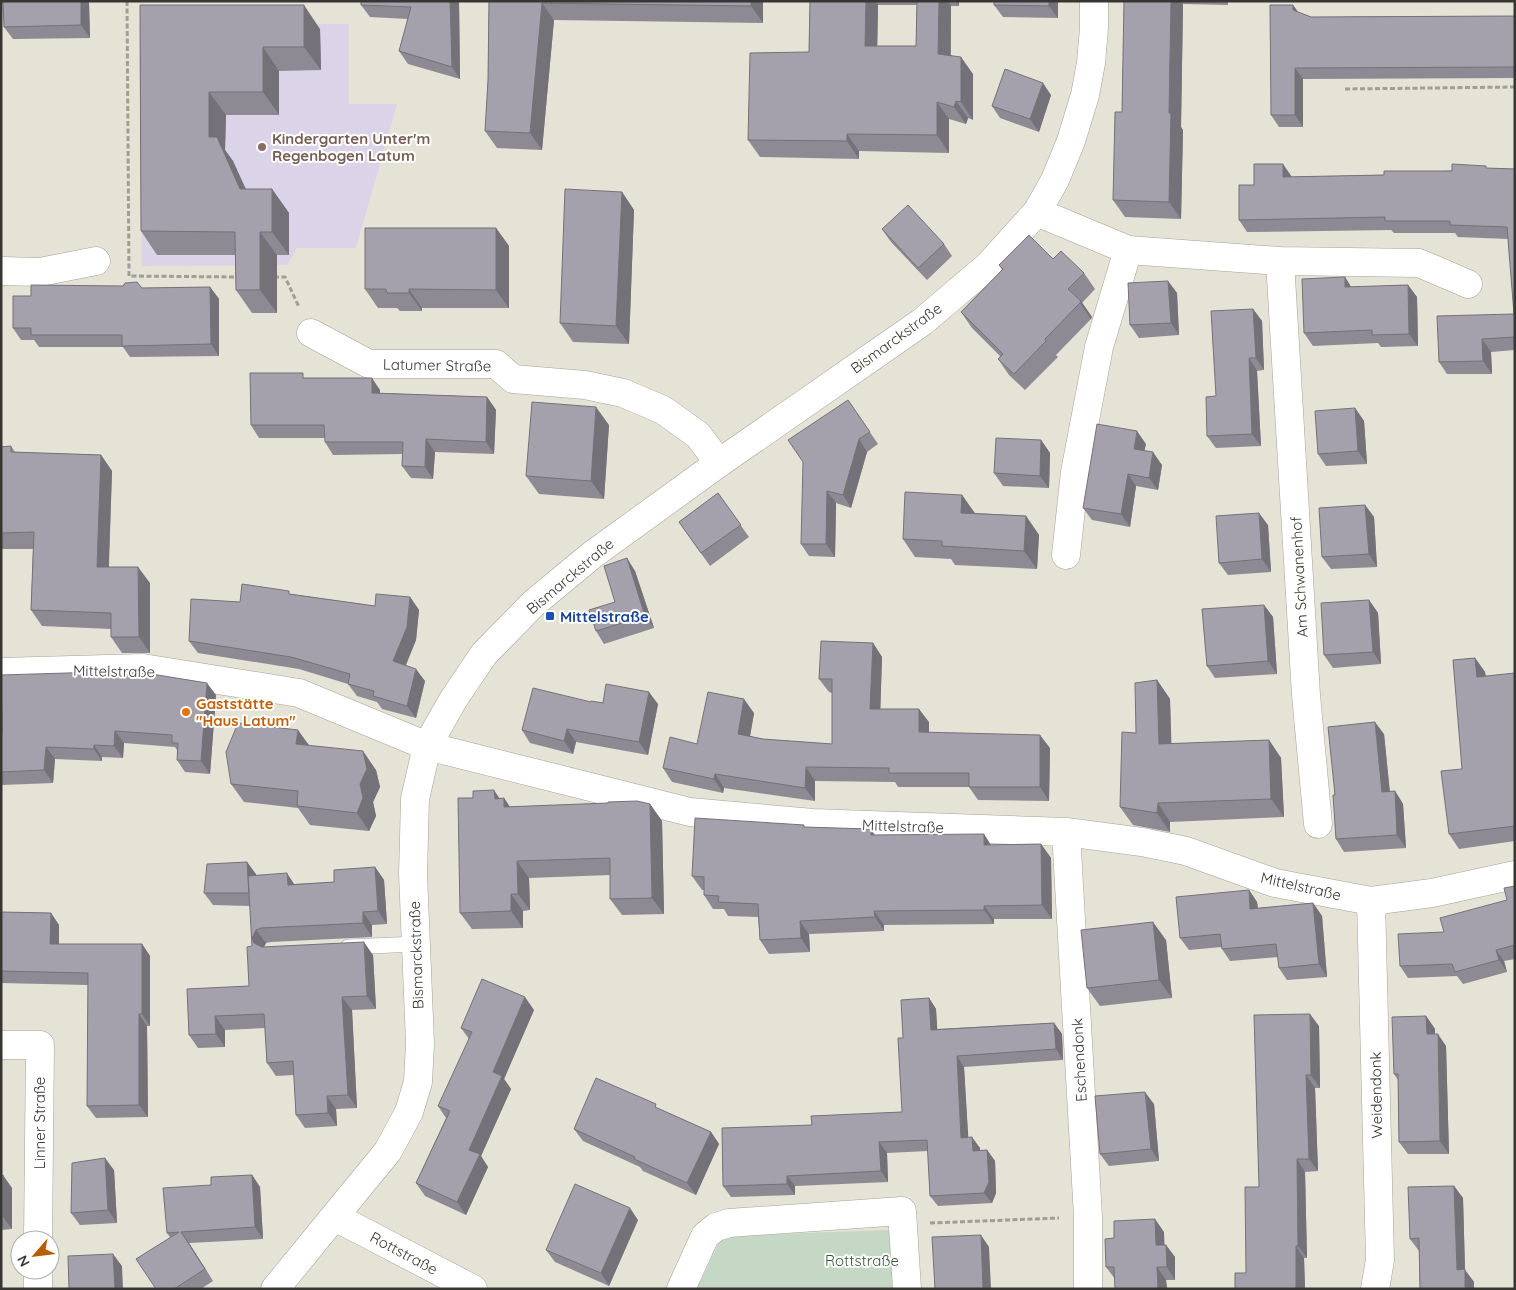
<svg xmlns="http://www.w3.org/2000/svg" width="1516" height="1290" viewBox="0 0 1516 1290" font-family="Quicksand,sans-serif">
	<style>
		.education { fill: #dbd4e9 }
		.green { fill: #c5d7c5 }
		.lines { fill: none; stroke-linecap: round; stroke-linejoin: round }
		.lane-casing { stroke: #a5a297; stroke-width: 16 }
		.street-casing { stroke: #a5a297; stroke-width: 29 }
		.secondary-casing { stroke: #a5a297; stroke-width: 29 }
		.path { stroke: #a09e95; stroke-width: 3; stroke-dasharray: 5 2.5; stroke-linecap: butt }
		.lane { stroke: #fff; stroke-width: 15 }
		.street { stroke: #fff; stroke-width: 28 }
		.secondary { stroke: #fff; stroke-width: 28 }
		.wall { fill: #8e8a94; fill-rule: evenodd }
		.shaded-wall { fill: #747178 }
		.building { fill: #a5a1ac; stroke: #747178 }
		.education-dot { fill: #8d6e63; stroke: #fff; stroke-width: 2 }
		.transit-dot { fill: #1a4fb4; stroke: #fff; stroke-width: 2 }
		.food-dot { fill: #e8710a; stroke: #fff; stroke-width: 2 }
		.labels { text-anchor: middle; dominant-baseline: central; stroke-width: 4; stroke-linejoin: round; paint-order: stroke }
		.education-label { font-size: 15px; font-weight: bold; fill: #785e54; stroke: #fff; text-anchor: start }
		.street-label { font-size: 15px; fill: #383632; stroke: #fff }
		.transit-label { font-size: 15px; font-weight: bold; fill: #164399; stroke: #fff; text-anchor: start }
		.food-label { font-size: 15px; font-weight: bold; fill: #c56008; stroke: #fff; text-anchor: start }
		.park-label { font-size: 15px; fill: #335833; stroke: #fff }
	</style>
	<rect width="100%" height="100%" fill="#e5e2d6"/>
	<path class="education" d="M139 24H349V104H397L356 248H297L287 265 142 266Z"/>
	<path class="green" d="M891 1230 894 1289H697L722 1236Z"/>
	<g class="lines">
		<defs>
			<path id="lane" d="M348 947 416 944"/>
			<path id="street" d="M1037 212 1128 250 1280 261 1419 263 1468 284
				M1280 261 1306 695 1318 824
				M1 271 40 272 96 261
				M311 333 369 364H496L513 379 585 385 623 393 663 410 698 435 719 463
				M1066 555 1075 472 1099 347 1128 250
				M1 672 143 668 299 693 427 746 690 812 813 823 1066 832 1142 842 1186 851 1275 883 1371 901 1432 893 1515 875
				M1066 832 1088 1217V1289
				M1371 901 1380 1260 1375 1289
				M1 1045H40L38 1240
				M335 1217 473 1289
				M38 1289V1270
				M681 1289 705 1236 716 1227 729 1223 902 1211 907 1289"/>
			<path id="secondary" d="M275 1289 388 1151 409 1112 418 1082 420 1043 413 874 415 799 427 746 453 700 484 654 534 603 592 555 719 463 922 322 988 266 1037 212 1055 180 1071 141 1085 95 1091 63 1094 28V1"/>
		</defs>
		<use href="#lane" class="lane-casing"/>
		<use href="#street" class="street-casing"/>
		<use href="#secondary" class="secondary-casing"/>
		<path class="path" d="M127 1 129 276 238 277
			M1345 89 1515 87
			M274 277H285L299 307
			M930 1223 1059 1218"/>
		<use href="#lane" class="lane"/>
		<use href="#street" class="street"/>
		<use href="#secondary" class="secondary"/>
	</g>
	<path class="wall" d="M3 1H88L89 3 90 38 13 39 4 27Z
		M361 1H459L460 79 408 64 399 51 408 19 370 17 361 5Z
		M489 1H763V23L554 20 542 150 497 148 485 131 488 80Z
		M810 1H959V6H951V55L973 74V120L968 118 966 124 949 119V153L859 151V159L760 157 748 140 809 52ZM878 5H917L916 46H877Z
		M994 1H1058V18L1003 17 994 5Z
		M1123 1H1228V5L1183 4 1181 127 1183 130 1181 219 1125 217 1113 200 1122 112 1124 3Z
		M140 5 320 29 321 70 279 71V115H226L225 150 233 161 246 189H272L289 213V255H277V313H252L236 290 235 255H157L141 231Z
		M1293 5 1298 12 1311 17 1515 16V78L1303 79V127H1279L1271 115Z
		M1051 95 1039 132 1000 118 992 106Z
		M1488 168 1515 169V350L1491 352 1492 374H1447L1439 362 1514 314 1508 239 1458 237 1455 233H1394L1391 230 1247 232 1239 220 1254 185 1292 177 1384 175Z
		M622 192 634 210 629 344 573 342 560 323Z
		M496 228 509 246V308H422V311H400L397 308H378L365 289Z
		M882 229 944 244 952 256 927 280 891 242Z
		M1053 259 1084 273 1095 289 1082 303 1092 317 1091 319 1056 355 1058 357 1025 390 1009 375 998 359 1000 356 972 328 961 312 1002 270 999 265Z
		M1345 277 1351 287 1408 285 1417 297 1418 346 1381 347 1378 343 1313 346 1304 333Z
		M1168 281 1177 293 1179 335 1139 338 1130 325Z
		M210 287 219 299V356L130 357 123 347H39L34 340H21L13 328 31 296 142 288Z
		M1253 309 1262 321 1264 370 1257 371 1261 446 1216 448 1207 436Z
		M306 378 380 390V393L487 397 496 410 494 454 435 452 433 479 411 478 402 466V454L333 455 325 442V438H259L251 425Z
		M848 400 878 444 867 452 851 508 836 503 835 557 809 556 801 544Z
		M1355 408 1364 421 1367 464 1326 466 1318 454Z
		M609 425 604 499 539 494 526 476Z
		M1041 440 1050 453 1049 488 1003 486 994 473Z
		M1146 444 1144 451 1162 465 1158 490 1136 486 1130 527 1092 520 1083 508Z
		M11 446 15 452 101 455 112 471 109 567 150 583V653H122L111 637V629L42 626 31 610 33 549H1V447Z
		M718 493 749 537 710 566 679 522Z
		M962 495 975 513 1026 516 1039 535 1037 569 955 565 951 559 915 557 903 539Z
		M1365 505 1374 517 1377 567 1331 569 1322 557Z
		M1268 525 1271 572 1228 575 1219 563Z
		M635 571 654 628 604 644 596 631Z
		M291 594 375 606 410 597 419 610 416 640 406 665 425 681 416 718 382 709 377 702 357 696 348 684 299 669 198 653 189 641 240 602Z
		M1369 600 1378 613 1381 664 1333 668 1324 655Z
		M1264 605 1273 617 1277 674 1215 678 1207 666Z
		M873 643 882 657 880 709 929 722V733L1050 748 1049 801 978 800 969 787H898L895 782 815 781V801L724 788 723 793 672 782 663 768 697 744 754 713 750 736 763 739 832 744V693L829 692 819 679Z
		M1475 658 1485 672 1486 676 1515 673V841L1459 849 1449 834 1462 769Z
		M1157 680 1170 699 1171 744 1269 740 1281 758 1284 817 1170 822V832L1133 825 1120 807 1136 733Z
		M216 695 210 774 185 772 177 760V750L175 747 124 743 123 758 102 757V761L55 759 53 783 2 785 1 784V732Z
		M591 702 658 704 648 755 576 742 573 754 530 743 522 730Z
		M1384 734 1390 792 1395 791 1403 804 1406 848 1344 852 1336 839 1335 795Z
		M309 745 376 770 380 787 373 802 376 816 369 831 310 825 298 808 244 802 231 784Z
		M473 798H504L510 807 650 804 662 821 664 914 622 915 610 899V875L529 878 530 910 523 911V928L472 929 460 913Z
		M806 828 875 835 991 845 1041 844 1051 858 1052 919H994V924L884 925V931L809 934 810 952 769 954 760 940 758 917 728 916 724 909H713L704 895V890H702L692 876Z
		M247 862 256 875 295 884 334 882 375 867 384 880 387 924 372 925V937L271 942 266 943 264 947 373 955 376 1009 352 1010 357 1108 336 1109 337 1126 305 1128 296 1115 294 1075 276 1076 267 1063 265 1028 225 1030V1047L198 1048 189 1035 249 986 252 946 250 906 213 905 204 893Z
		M1515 886V959L1504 961 1507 972 1463 984 1457 976 1408 978 1400 966 1444 932 1507 900Z
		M1249 890 1257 902 1258 908 1313 903 1322 916 1327 977 1287 980 1279 968 1278 957 1230 961 1222 949V947L1189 950 1180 938Z
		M1 912 51 913 59 925V944H142L150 956V1026H147L148 1117 96 1118 87 1106 88 985 1 983Z
		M1166 940 1172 998 1100 1006 1087 988Z
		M929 998 936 1009 937 1029 1054 1023 1062 1034 1063 1060 964 1067 968 1138 980 1148V1151L987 1150 995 1161 996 1193 992 1203 938 1206 930 1196 928 1151 887 1153 888 1182 795 1186V1195L731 1197 723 1186 812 1125 902 1112 903 1038Z
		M534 1010 504 1079 511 1089 481 1156 488 1167 466 1215 425 1196 416 1183 446 1118 438 1106 469 1039 461 1028Z
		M1426 1016 1435 1029V1034L1446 1046 1449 1154H1408L1399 1142 1398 1080 1394 1074Z
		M1319 1026 1320 1088H1315L1318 1171 1305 1172 1307 1258H1304L1305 1289H1235L1246 1273 1259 1187Z
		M1154 1104 1159 1161 1109 1166 1100 1154Z
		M660 1109 711 1132 719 1144 696 1195 643 1171 640 1167 583 1141 574 1129Z
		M114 1170 117 1223 80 1225 71 1213Z
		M1 1175 12 1188V1229L1 1230Z
		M252 1175 260 1187 263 1239 189 1243 213 1281 201 1289H156L170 1237 167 1233 211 1185Z
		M1454 1186 1463 1198 1465 1270 1474 1282V1289H1420L1419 1251 1410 1239Z
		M638 1220 609 1286 555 1262 546 1250Z
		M1164 1232V1245H1166L1175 1257V1280H1166L1167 1289H1115V1279L1106 1267 1114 1238Z"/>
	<path class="shaded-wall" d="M81 1H88L89 3 90 38 81 25Z
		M450 1H459L460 79 452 67Z
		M751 1H763V23L751 6Z
		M866 1H876L878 5 877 63 865 46Z
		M939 1H948L951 6 950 71 938 54Z
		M955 1H959V6Z
		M1049 1H1058V18L1049 6Z
		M1171 1H1181L1183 4 1181 127 1183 130 1181 219 1169 202V113Z
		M542 3 554 20 542 150 530 133Z
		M304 5 320 29 321 70 304 47Z
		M1293 5 1301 16 1293 10Z
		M263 47 279 71V115L263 92Z
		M961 57 973 74V120L961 102Z
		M1295 68 1303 79V127L1295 115Z
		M1043 83 1051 95 1039 132 1030 119Z
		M209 92 226 115 225 150 233 161 256 213 240 189 209 137Z
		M956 101 968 118 966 124 954 107Z
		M937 102 949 119V153L937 135Z
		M847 134 859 151V159L847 141Z
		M1283 164 1292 177H1283Z
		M1 177 2 219 1 218Z
		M272 189 289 213V255L272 232Z
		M622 192 634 210 629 344 616 326Z
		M496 228 509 246V308L496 290Z
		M260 232 277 255V313L260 290Z
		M1345 277 1353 290 1345 287Z
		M1168 281 1177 293 1179 335 1171 323Z
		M1408 285 1417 297 1418 346 1409 334Z
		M210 287 219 299V356L211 344Z
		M409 289 422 308V311L409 293Z
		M1081 301 1092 317 1091 319 1080 303Z
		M1253 309 1262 321 1264 370 1256 358Z
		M1482 339 1491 352 1492 374 1483 361Z
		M1249 358 1257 371 1261 446 1252 434Z
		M372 378 380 390V405L372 393Z
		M487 397 496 410 494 454 486 442Z
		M596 407 609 425 604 499 591 481Z
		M1355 408 1364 421 1367 464 1358 451Z
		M1137 431 1146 444 1142 461 1134 449Z
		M426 439 435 452 433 479 425 467Z
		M859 439 867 452 851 508 843 495Z
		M1041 440 1050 453 1049 488 1040 476Z
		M1153 452 1162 465 1158 490 1149 478Z
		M101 455 112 471 108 583 97 567Z
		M1128 474 1136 486 1130 527 1121 514Z
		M827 491 836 503 835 557 826 544Z
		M962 495 975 514 961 513Z
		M1365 505 1374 517 1377 567 1369 554Z
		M1259 513 1268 525 1271 572 1262 559Z
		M1026 516 1039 535 1037 569 1024 551Z
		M627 558 635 571 654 628 645 616Z
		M138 567 150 583V653L139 637Z
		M410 597 419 610 416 640 402 674 393 661Z
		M1369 600 1378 613 1381 664 1373 652Z
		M1264 605 1273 617 1277 674 1268 661Z
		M873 643 882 657 880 722 870 709Z
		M1475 658 1485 672 1487 691 1477 677Z
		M416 669 425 681 416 718 407 706Z
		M1157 680 1170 699 1172 762 1159 744Z
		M207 683 216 695 210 774 201 761Z
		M649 692 658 704 648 755 639 742Z
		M744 699 754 713 748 748 738 734Z
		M919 709 929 722V746L919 732Z
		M1375 722 1384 734 1391 805 1382 792Z
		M567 729 576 742 573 754 564 741Z
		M298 730 311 748 296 744Z
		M115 731 124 743 123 758 114 746Z
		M1040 735 1050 748 1049 801 1040 787Z
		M1269 740 1281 758 1284 817 1271 799Z
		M94 745 102 757V761L94 749Z
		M46 747 55 759 53 783 44 770Z
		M363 751 376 770 380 787 373 802 376 816 369 831 357 813Z
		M806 767 815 781V801L805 788Z
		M715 774 724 788 723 793 714 779Z
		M494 790 504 805V798L515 815 516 824 495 799Z
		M1395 791 1403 804 1406 848 1397 835Z
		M1158 803 1170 822V832L1157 813Z
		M650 804 662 821 664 914 652 898Z
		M871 829 880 843 871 835Z
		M984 834 993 848 984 845Z
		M1041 844 1051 858 1052 919 1042 905Z
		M517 861 529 878 530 910 518 894Z
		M247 862 256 874 258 906 249 893Z
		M375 867 384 880 387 924 378 911Z
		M287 873 296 887 288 885Z
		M1249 890 1257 902 1259 921 1250 909Z
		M511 894 523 911V928L511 911Z
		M1313 903 1322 916 1327 977 1319 964Z
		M984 906 994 919V924L984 910Z
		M874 911 884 925V931L875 917Z
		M363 912 372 925V937L363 923Z
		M51 913 59 925V956L50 944Z
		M800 921 809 934 810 952 801 938Z
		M1153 922 1166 940 1172 998 1159 980Z
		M256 930 266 943 262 951 254 943 252 938Z
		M364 942 373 955 376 1009 367 996Z
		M142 944 150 956V1026L142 1014Z
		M1496 950 1504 961 1507 972 1499 960Z
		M342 997 352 1010 357 1108 348 1095Z
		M525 997 534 1010 504 1079 511 1089 481 1156 488 1167 466 1215 457 1202 469 1150 493 1072Z
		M929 998 936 1009 938 1040 931 1030Z
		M139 1014 147 1026 148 1117 139 1105Z
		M1310 1014 1319 1026 1320 1088 1311 1075Z
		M215 1016 225 1030V1047L216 1034Z
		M1426 1016 1435 1029V1046L1427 1034Z
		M1054 1023 1062 1034 1063 1060 1056 1049Z
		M1438 1034 1446 1046 1449 1154 1440 1141Z
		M957 1056 964 1067 969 1149 961 1138Z
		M1306 1075 1315 1088 1318 1171 1309 1159Z
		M1145 1092 1154 1104 1159 1161 1151 1149Z
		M327 1096 336 1109 337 1126 328 1113Z
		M711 1132 719 1144 696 1195 687 1183Z
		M972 1137 980 1148V1162L973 1151Z
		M879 1142 887 1153 888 1182 881 1171Z
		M987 1150 995 1161 996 1193 992 1203 984 1193Z
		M105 1158 114 1170 117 1223 108 1210Z
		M1297 1159 1305 1172 1307 1258 1298 1246Z
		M3 1175 12 1188V1229L3 1217Z
		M252 1175 260 1187 263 1239 255 1227Z
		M787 1176 795 1186V1195L787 1184Z
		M1454 1186 1463 1198 1465 1270 1474 1282V1289H1465L1457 1270Z
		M630 1208 638 1220 609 1286 601 1273Z
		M1155 1219 1164 1232 1165 1258 1156 1245Z
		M181 1232 189 1243 213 1281 205 1269Z
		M981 1235 989 1247 991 1289H983Z
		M1166 1245 1175 1257V1280L1167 1267Z
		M1296 1246 1304 1258 1305 1289H1296Z
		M113 1254 122 1266 123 1289H115Z
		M1157 1267 1166 1280 1167 1289H1158Z"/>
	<path class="building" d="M3 1H81V25L4 27Z
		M361 1H450L452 67 399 51 411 7 361 5Z
		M489 1H751V6L542 3 530 133 485 131 488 80Z
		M810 1H866L865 46H916L917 1H939L938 54 961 57V102L956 101 954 107 937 102V135L847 134V141L748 140 750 53 809 52Z
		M994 1H1049V6L994 5Z
		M1124 1H1171L1169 113H1171L1169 202 1113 200 1115 112H1122Z
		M140 5H304V47H263V92H209V137H217L240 189H272V232H260V290H236L235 232 141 231Z
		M1270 5H1293V10L1311 17 1515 16V67L1295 68V115H1271Z
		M1005 69 1043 83 1030 119 992 106Z
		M1254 164H1283V177L1384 175V171H1452V164L1486 166V168L1515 169V337L1482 339 1483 361 1439 362 1437 316 1514 314 1507 227 1450 225V221H1385V217L1239 220V185H1254Z
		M565 189 622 192 616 326 560 323Z
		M908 205 944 244 918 268 882 229Z
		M365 228H496V290L409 289V293H387L386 289H365Z
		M1029 235 1053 259 1061 251 1084 273 1068 289 1081 301 1080 303 1045 339 1046 341 1014 374 998 359 1003 354 961 312 1003 269 999 265Z
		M1345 277V287L1408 285 1409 334 1372 335V330L1304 333 1302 279Z
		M1168 281 1171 323 1130 325 1128 283Z
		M137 282 142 288 210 287 211 344 122 346V335H31V328H13V296H31V285L123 286 125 283Z
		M1253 309 1256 358H1249L1252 434 1207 436 1206 397 1216 396 1211 311Z
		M250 373H303V378H372V393L487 397 486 442 426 439 425 467 402 466 403 442H325L324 425H251Z
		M848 400 870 432 859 439 843 495 827 491 826 544H801L803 462 788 440Z
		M532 402 596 407 591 481 526 476Z
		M1355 408 1358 451 1318 454 1315 411Z
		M1097 424 1137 431 1134 449 1153 452 1149 478 1128 474 1121 514 1083 508Z
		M996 438 1041 440 1040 476 994 473Z
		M11 446V452L101 455 97 567H138L139 637H111V613L31 610 34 532 1 533V447Z
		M905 492 962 495 961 513 1026 516 1024 551 942 546V541L903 539Z
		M718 493 741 525 701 553 679 522Z
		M1365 505 1369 554 1322 557 1319 508Z
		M1259 513 1262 559 1219 563 1216 516Z
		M627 558 645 616 596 631 589 610 615 602 604 566Z
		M242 584 289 591V594L375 606 376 594 410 597 407 627 393 661 416 669 407 706 373 696 374 691 348 684 350 674 291 657 189 641 191 599 240 602Z
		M1369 600 1373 652 1324 655 1321 603Z
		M1264 605 1268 661 1207 666 1202 609Z
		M821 641 873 643 870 709H919V732L1040 735V787H969V773H889V768L806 767 805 788 715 774 714 779 663 768 670 737 697 744 708 692 744 699 738 734 763 739 832 744V679H819Z
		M1475 658 1477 677 1515 673V826L1449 834 1441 771 1462 769 1453 660Z
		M133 671 207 683 201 761 177 760 178 743H172V735L115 731 114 746 94 745V749L46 747 44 770 1 772V732H2L1 675Z
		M1157 680 1159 744 1269 740 1271 799 1158 803 1157 813 1120 807 1122 732 1136 733 1135 683Z
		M606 684 649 692 639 742 567 729 564 741 522 730 533 688 591 702V701L603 703Z
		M1375 722 1382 792 1395 791 1397 835 1336 839 1333 795H1335L1328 727Z
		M238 723 298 730 296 744 363 751 367 769 360 784 363 798 357 813 297 806 298 791 231 784 226 752Z
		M494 790 495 799 504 798V807L608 803V802L637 801 650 804 652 898 610 899V858L517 861 518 894H511V911L460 913 458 798H473V791Z
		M695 818 804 825V827L871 829V835L984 834V845L1041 844 1042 905 984 906V910L874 911 875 917 800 921 801 938 760 940 758 904 718 902 719 896 704 895V877L692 876Z
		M247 862 249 893H204L207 864Z
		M375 867 378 911 363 912V923L261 928 256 930 252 938 254 943 262 947 364 942 367 996 342 997 348 1095 327 1096 328 1113 296 1115 293 1061 267 1063 264 1014 215 1016 216 1034 189 1035 187 989 249 986 247 947 252 946 248 876 287 873 288 885 334 882V870Z
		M1515 886V945L1496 950 1499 960 1455 972 1452 964 1400 966 1398 934 1444 932 1440 918 1507 900 1504 888Z
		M1249 890 1250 909 1313 903 1319 964 1279 968 1276 944 1222 949 1220 934 1180 938 1176 897Z
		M1 912 51 913 50 944H142V1014H139V1105L87 1106 88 973 1 971Z
		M1153 922 1159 980 1087 988 1081 930Z
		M482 979 525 997 493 1072 502 1076 469 1150 480 1154 457 1202 416 1183 450 1111 438 1106 472 1032 461 1028Z
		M929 998 931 1030 1054 1023 1056 1049 957 1056 961 1138 972 1137 973 1151 987 1150 989 1182 984 1193 930 1196 927 1140 879 1142 881 1171 787 1176V1184L723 1186 722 1128 812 1125 811 1116 902 1112 898 1038H903L901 1000Z
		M1310 1014 1311 1075H1306L1309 1159H1297L1298 1246H1296V1289H1235V1273H1246L1245 1187H1259L1254 1015Z
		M1426 1016 1427 1034H1438L1440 1141 1399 1142 1398 1074H1394L1392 1017Z
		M596 1078 656 1104 655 1107 711 1132 687 1183 634 1159 635 1157 574 1129Z
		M1145 1092 1151 1149 1100 1154 1095 1096Z
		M105 1158 108 1210 71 1213 72 1163Z
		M1 1175H3V1217H1Z
		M252 1175 255 1227 181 1232 205 1269 174 1289H156L136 1259 179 1232 167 1233 163 1188 211 1185V1177Z
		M575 1184 630 1208 601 1273 546 1250Z
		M1454 1186 1457 1270 1465 1269V1289H1420L1419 1238 1410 1239 1408 1187Z
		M1155 1219 1156 1245H1166L1167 1267H1157L1158 1289H1115L1114 1267H1106L1105 1239 1114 1238V1221Z
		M981 1235 983 1289H935L932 1237Z
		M113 1254 115 1289H69L68 1256Z"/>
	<circle class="education-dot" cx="262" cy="147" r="5"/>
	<rect class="transit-dot" x="545" y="611" width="10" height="10" rx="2.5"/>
	<circle class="food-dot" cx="186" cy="712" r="5"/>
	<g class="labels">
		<g class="education-label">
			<text x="272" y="138">Kindergarten Unter'm<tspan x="272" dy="17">Regenbogen Latum</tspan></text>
		</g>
		<g class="street-label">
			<text transform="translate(896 338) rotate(-36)">Bismarckstraße</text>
			<text transform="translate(437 365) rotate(1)">Latumer Straße</text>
			<text transform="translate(570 576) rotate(-40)">Bismarckstraße</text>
			<text transform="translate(1299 577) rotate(-93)">Am Schwanenhof</text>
			<text transform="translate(114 671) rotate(1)">Mittelstraße</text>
			<text transform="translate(903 826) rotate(2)">Mittelstraße</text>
			<text transform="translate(1301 886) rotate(13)">Mittelstraße</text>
			<text transform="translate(416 955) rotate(-92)">Bismarckstraße</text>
			<text transform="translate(1079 1060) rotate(-93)">Eschendonk</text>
			<text transform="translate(1376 1095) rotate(-91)">Weidendonk</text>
			<text transform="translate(39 1123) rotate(-90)">Linner Straße</text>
			<text transform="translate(404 1253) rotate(28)">Rottstraße</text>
		</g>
		<g class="transit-label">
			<text x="560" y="616">Mittelstraße</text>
		</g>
		<g class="food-label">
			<text x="196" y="703">Gaststätte<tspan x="196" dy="17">"Haus Latum"</tspan></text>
		</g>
		<g class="park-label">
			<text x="862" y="1260">Rottstraße</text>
		</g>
	</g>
	<rect width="1516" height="1290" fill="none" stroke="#383632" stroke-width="5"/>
	<g transform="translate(35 1255) rotate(242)"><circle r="24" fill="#ffffff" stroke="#afafad"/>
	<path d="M0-4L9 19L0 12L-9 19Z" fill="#b85d00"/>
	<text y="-8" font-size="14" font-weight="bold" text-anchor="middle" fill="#383632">N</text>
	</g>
</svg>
